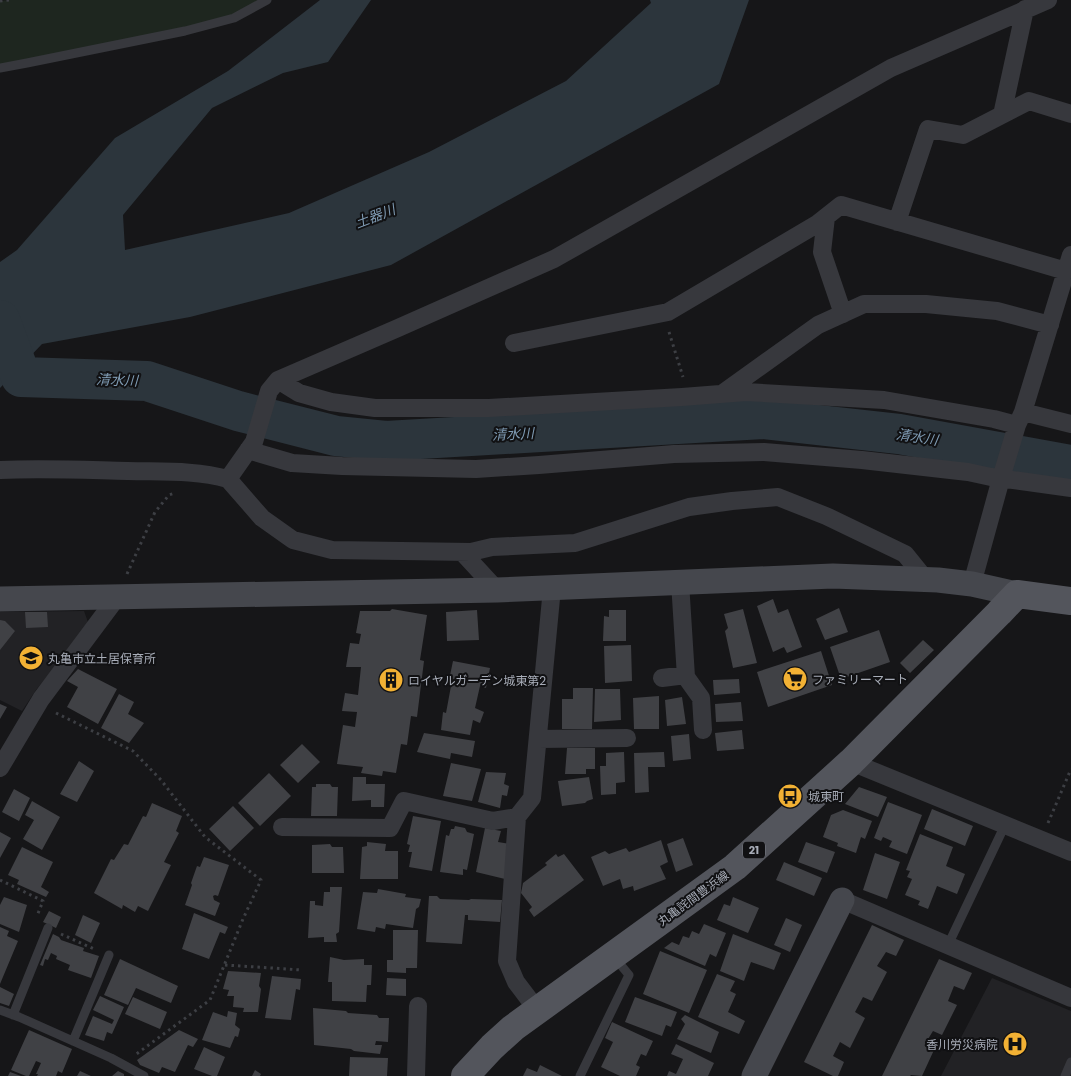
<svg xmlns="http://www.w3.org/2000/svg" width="1071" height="1076" viewBox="0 0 1071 1076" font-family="Poppins,'Noto Sans JP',sans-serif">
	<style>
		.built { fill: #222225 }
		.green { fill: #1e261f }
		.water { fill: #2c353c }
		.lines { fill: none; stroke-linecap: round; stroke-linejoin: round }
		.river { stroke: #2c353c; stroke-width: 40 }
		.building { fill: #404145 }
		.path { stroke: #3d3f44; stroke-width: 3; stroke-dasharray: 2.5 4; stroke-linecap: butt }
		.lane { stroke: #37383d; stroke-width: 9 }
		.street { stroke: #37383d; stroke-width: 18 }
		.secondary { stroke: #45474d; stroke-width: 25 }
		.primary { stroke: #53555c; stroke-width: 28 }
		.labels { text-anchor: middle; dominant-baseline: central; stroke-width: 4; stroke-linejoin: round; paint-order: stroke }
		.shield { fill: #111113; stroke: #7b7e86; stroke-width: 1 }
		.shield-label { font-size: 11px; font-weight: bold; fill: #a8adb8 }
		.poi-label { font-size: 12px; fill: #a8adb8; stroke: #111113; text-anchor: start }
		.street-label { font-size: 12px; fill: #a8adb8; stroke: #111113 }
		.water-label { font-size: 14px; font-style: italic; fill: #7f9bb3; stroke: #111113 }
	</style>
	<rect width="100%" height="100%" fill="#161618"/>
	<path class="built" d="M84 611 89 625 36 690 22 711 0 700V612Z
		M992 978 1071 1011V1076H941Z"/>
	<path class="green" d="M9 0H267L234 18 0 68V1Z"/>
	<path class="water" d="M320 0H371L328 62 283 73 212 108 123 215 125 250 289 213 429 152 566 81 651 3 650 0H749L719 84 391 265 190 317 42 344 0 388V262L17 250 115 138 228 71Z"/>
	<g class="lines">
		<path class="river" d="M0 320 21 377 147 381 238 411 336 436 386 441 763 419 899 434 1071 465"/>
	</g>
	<path class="building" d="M773 599 778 613 788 609 802 647 787 653 784 647 773 652 757 606Z
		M839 608 848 632 825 640 816 619Z
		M392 609 427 615 420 660 424 661 417 717 411 716 407 745 401 744 396 773 383 771 382 776 361 773 363 767 337 764 343 725 355 727 357 712 342 711 345 693 358 695 361 667H346L350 643 359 644 361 634 356 633 360 611H390Z
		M743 609 757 663 733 668 725 631 728 628 724 614Z
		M477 610 479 640 447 641 446 612Z
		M609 610H626V641H603L604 616 609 617Z
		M25 612H47L48 627 26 628Z
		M0 620 5 621 15 631 0 650Z
		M879 630 890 662 841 679 830 647Z
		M923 640 934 650 910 673 900 663Z
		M631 645 632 681 605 683 604 646Z
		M821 651 832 685 768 707 757 672Z
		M453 661 490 668 486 688 480 686 475 708 484 712 480 723 473 720 470 735 441 730 443 712 446 713 451 686 448 685Z
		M78 669 117 689 98 724 67 707 78 687 67 681Z
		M739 679 740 693 714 695 713 680Z
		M573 688H593L592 729H562V699H573Z
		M595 689H620L621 720 594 722Z
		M119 694 134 702 128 714 144 723 129 743 101 728Z
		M659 696V729H634L633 698Z
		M682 697 686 724 667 726 665 700Z
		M741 702 743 721 716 722 715 704Z
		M0 704 7 707 0 719Z
		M742 730 744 749 717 751 715 733Z
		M424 733 475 741 472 757 451 753 450 759 417 752Z
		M689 734 691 759 673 761 671 736Z
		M302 744 320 762 298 783 280 765Z
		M567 748H595V769H586V774H565Z
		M624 752 625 782 616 783V794L601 795 600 766H606V753Z
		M664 752 665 767H648L649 792 635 793 634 753Z
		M79 761 94 771 77 802 60 794Z
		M451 763 481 769 472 801 443 796Z
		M486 772 506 773 504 784 509 786 507 796 502 795 500 808 478 802Z
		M269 773 291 796 260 826 238 803Z
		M353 777H366V784H385L384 807H371V800L352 801Z
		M589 777 593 799 587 801 585 803 562 806 558 781Z
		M316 784H330L332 787H338L337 816H311L312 787H316Z
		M859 787 887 797 878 817 845 804Z
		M14 789 30 798 19 821 2 812Z
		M32 801 60 817 42 850 23 839 34 820 25 815Z
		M888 802 922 815 907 854 889 847 892 841 883 837 881 841 874 838Z
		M152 803 182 816 176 831 179 833 164 862 171 865 148 911 138 906 135 912 123 905 122 909 94 893 111 859 114 860 124 844 128 845 143 816 146 817Z
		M233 806 254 828 230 851 209 829Z
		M932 809 973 826 965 846 924 829Z
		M843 810 872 821 865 839 861 837 856 853 837 846 838 843 823 837 831 815Z
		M413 816 441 821 432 871 409 867 412 852H408L410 845 407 844Z
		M455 826 465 828 467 832 474 834 467 870 463 869V875L440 872 446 835 449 836 451 829H454Z
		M485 828 501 831 498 842 510 844 505 879 476 872Z
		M0 832 11 838 0 858Z
		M920 834 953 847 946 866 965 874 957 894 937 886 928 909 918 905 920 901 905 895 912 879 907 877 910 871 906 870Z
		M683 838 693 865 676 872 667 844Z
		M661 840 668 862 660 866 666 879 634 891 633 886 623 889 620 879 603 886 591 857 605 851 609 854 626 848 629 852Z
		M367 842 386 844 385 851H398V879H360L362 847 367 846Z
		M806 842 835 852 827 873 798 862Z
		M330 844 332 847H343L344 873H312V845Z
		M22 847 53 862 41 887 49 892 46 897 17 884 19 880 8 875Z
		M875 853 900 862 887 899 863 890Z
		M556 854 558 857 564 854 584 880 534 917 529 910 532 907 521 893 523 883 547 865 545 863Z
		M204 857 229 865 218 896 215 895 213 896 214 900 220 903 215 916 185 905 192 885 191 883 197 866 200 867Z
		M784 862 822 878 814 896 776 880Z
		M330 887H342L339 932 336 934 337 942H324V937L308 938 310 901H315V905L323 906 324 892H330Z
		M378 889 406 894 405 897 421 899 419 907 416 909 413 928 386 924 385 929 376 927 375 932 357 929 363 892 377 893Z
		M429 896H437L440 899 469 900 471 899 502 900 500 922 468 920V915H465L462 944 426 942Z
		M4 897 27 905 19 932 0 924V905Z
		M733 897 759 908 748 933 717 920 724 904 730 906Z
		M49 911 61 917 56 928 43 922Z
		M194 913 228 927 225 934 220 932 209 959 182 949Z
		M83 915 100 923 91 943 75 935Z
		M786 918 802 925 790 952 774 945Z
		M704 924 726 933 716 957 710 954 705 966 664 948 672 942 679 945 683 936 689 938 692 931 699 934Z
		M872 925 904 940 896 956 886 952 877 966 887 972 872 1001 863 997 855 1012 865 1018 850 1048 840 1042 833 1056 844 1062 838 1076H833L804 1062Z
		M0 927 9 931 7 936 18 941 0 984Z
		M393 930H418L417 968H406V973L387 972V960H393Z
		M53 934 59 937 61 940 84 948 83 951 99 956 91 978 68 970 70 965 56 959 57 956 51 953 48 960 45 959 43 966 40 965Z
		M733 934 781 953 774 970 751 962 744 981 720 971Z
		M660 951 707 970 689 1013 643 994Z
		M330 957 344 960 364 959V965H372L371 985H367L366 1002 332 1001V982H328Z
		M120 959 178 986 171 1003 136 988 128 1005 104 995Z
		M939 959 972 973 964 990 954 986 948 1001 957 1005 942 1035 933 1031 925 1044 934 1050 922 1076 911 1075 910 1076H882Z
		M228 971 261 973 259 986 261 989 258 1012H243L244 1008 233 1007 234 996H227L229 990 223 989Z
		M717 974 735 981 730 991 736 994 728 1012 745 1021 739 1034 698 1017Z
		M272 976 301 979 300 990 296 989 291 1020 265 1018Z
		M387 978 406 979V996L386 995Z
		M0 987 14 994 9 1006 0 1003Z
		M100 996 124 1007 112 1034 107 1032 104 1041 85 1035 93 1016 112 1024 114 1020 93 1010Z
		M133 997 167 1012 160 1029 125 1014Z
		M635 997 677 1012 671 1027 666 1025 662 1036 625 1022Z
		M313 1008 346 1011 348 1013 377 1015 379 1018H389L388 1042 376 1041 375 1045H382L380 1054 354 1051 351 1049 314 1045Z
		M228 1011 237 1013 235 1025 240 1029 238 1037 235 1036 230 1048 202 1040 213 1012 227 1017Z
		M685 1015 719 1032 711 1053 677 1039 685 1024 681 1019Z
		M612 1022 653 1041 646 1056 641 1054 636 1065 640 1067 636 1076H620L601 1067 613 1042 605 1038Z
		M29 1030 72 1049 62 1073 58 1071 56 1076H37L38 1074H36L41 1063 36 1061 29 1076H26L11 1070Z
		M179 1030 198 1039 193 1047 188 1045 175 1072 162 1067 159 1073 140 1065 137 1060Z
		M676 1044 714 1063 708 1076H667L669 1071 676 1074 683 1059 671 1054Z
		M204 1047 225 1057 217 1076H212L194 1069Z
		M350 1057 388 1058 387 1076H349Z
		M540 1065 562 1076H523L527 1068 537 1072Z
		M255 1070 261 1074 260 1076H252Z
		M80 1071 91 1076H77Z
		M118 1071 124 1074V1076H112Z
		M10 1072 21 1076H8Z"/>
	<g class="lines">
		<path class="path" d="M0 1 9 0
			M669 332 683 377
			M127 574 155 512 169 495 175 493
			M56 713 133 751 161 780 205 837 261 880 243 919 210 1000 135 1055
			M1048 823 1071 769
			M0 880 43 901 37 916
			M61 934 94 949
			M225 965 302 970"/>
		<path class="lane" d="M0 68 27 63 185 31 234 18 267 0
			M948 945 1005 825
			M0 1010 19 1017 111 1058 144 1076
			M13 1015 48 928
			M73 1041 109 955
			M580 1076 629 975 615 958
			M1065 1076 1071 1062"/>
		<path class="street" d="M1002 115 1025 9
			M826 217 822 252 843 314
			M897 222 928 129 963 135 1029 101 1071 114
			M514 343 668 312 817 224 841 205 1066 271
			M278 380 299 393 331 402 375 408H489L682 397 746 392 884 400 994 419 1017 425
			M723 393 818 325 864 304H926L997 311 1050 325
			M1023 412 1071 424
			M248 450 292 463 342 466 476 469 539 465 674 454 764 452 862 460 968 472 991 477 1071 488
			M0 470C43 468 85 470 128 471 161 472 195 470 228 479L254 442 269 391 278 380 398 328 554 259 891 68 1048 0
			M228 479 262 518 293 540 332 550 471 552 492 547 575 543 689 507 732 501 778 497 826 516 905 554 926 580
			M462 552 497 590
			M680 582 686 677 701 698 703 730
			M972 584 1002 475 1017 425 1023 412 1071 255
			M662 678 686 675
			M538 739 627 738
			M851 762 1071 852
			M0 768 41 699 118 596
			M282 827 390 828 404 801 493 821 517 817
			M842 900 1071 998
			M538 1011 516 982 507 961 517 817 532 798 552 588
			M416 1076 418 1006"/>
		<path class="secondary" d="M0 599 497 590 833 576 938 580 972 584 1017 594
			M754 1076 842 900"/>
		<path class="primary" d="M465 1076 492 1047 513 1028 735 867 851 762 999 613 1017 594 1071 601"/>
	</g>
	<defs>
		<symbol id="school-disc" viewBox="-11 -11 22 22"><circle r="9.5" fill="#f2b134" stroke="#111113"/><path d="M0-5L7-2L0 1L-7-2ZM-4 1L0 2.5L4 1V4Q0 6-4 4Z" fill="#111"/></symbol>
		<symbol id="supermarket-disc" viewBox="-11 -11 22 22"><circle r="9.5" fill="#f2b134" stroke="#111113"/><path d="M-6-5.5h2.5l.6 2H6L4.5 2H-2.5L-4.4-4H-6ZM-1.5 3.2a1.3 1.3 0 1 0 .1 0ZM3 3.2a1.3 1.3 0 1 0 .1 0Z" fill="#111"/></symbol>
		<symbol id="building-disc" viewBox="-11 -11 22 22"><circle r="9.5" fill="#f2b134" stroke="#111113"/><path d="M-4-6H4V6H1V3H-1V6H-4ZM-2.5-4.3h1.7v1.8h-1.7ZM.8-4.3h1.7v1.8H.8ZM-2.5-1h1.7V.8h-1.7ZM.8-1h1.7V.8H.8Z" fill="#111"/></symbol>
		<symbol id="bus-disc" viewBox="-11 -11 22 22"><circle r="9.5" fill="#f2b134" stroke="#111113"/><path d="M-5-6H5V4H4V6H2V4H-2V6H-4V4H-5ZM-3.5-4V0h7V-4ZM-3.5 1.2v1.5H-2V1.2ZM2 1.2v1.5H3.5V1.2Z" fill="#111"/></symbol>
		<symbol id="hospital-disc" viewBox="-11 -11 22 22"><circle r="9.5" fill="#f2b134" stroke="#111113"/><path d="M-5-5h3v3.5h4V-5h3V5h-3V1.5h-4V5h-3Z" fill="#111"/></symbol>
	</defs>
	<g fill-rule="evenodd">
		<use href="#school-disc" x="17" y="644" width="28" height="28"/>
		<use href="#supermarket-disc" x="781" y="665" width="28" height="28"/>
		<use href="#building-disc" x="377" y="666" width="28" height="28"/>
		<use href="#bus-disc" x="776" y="782" width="28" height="28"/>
		<use href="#hospital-disc" x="1001" y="1030" width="28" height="28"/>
	</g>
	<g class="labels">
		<rect class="shield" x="743" y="841.5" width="22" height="17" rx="4"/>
		<g class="shield-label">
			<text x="754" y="850">21</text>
		</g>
		<g class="poi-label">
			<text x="48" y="658">丸亀市立土居保育所</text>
			<text x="812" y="679">ファミリーマート</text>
			<text x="408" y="680">ロイヤルガーデン城東第2</text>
			<text x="808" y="796">城東町</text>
			<text x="998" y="1044" text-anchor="end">香川労災病院</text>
		</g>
		<g class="street-label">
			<text transform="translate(693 898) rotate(-36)">丸亀詫間豊浜線</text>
		</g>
		<g class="water-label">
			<text transform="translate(375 216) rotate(-21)">土器川</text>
			<text transform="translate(117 380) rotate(2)">清水川</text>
			<text transform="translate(513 434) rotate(-3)">清水川</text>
			<text transform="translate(917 437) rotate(9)">清水川</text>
		</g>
	</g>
</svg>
